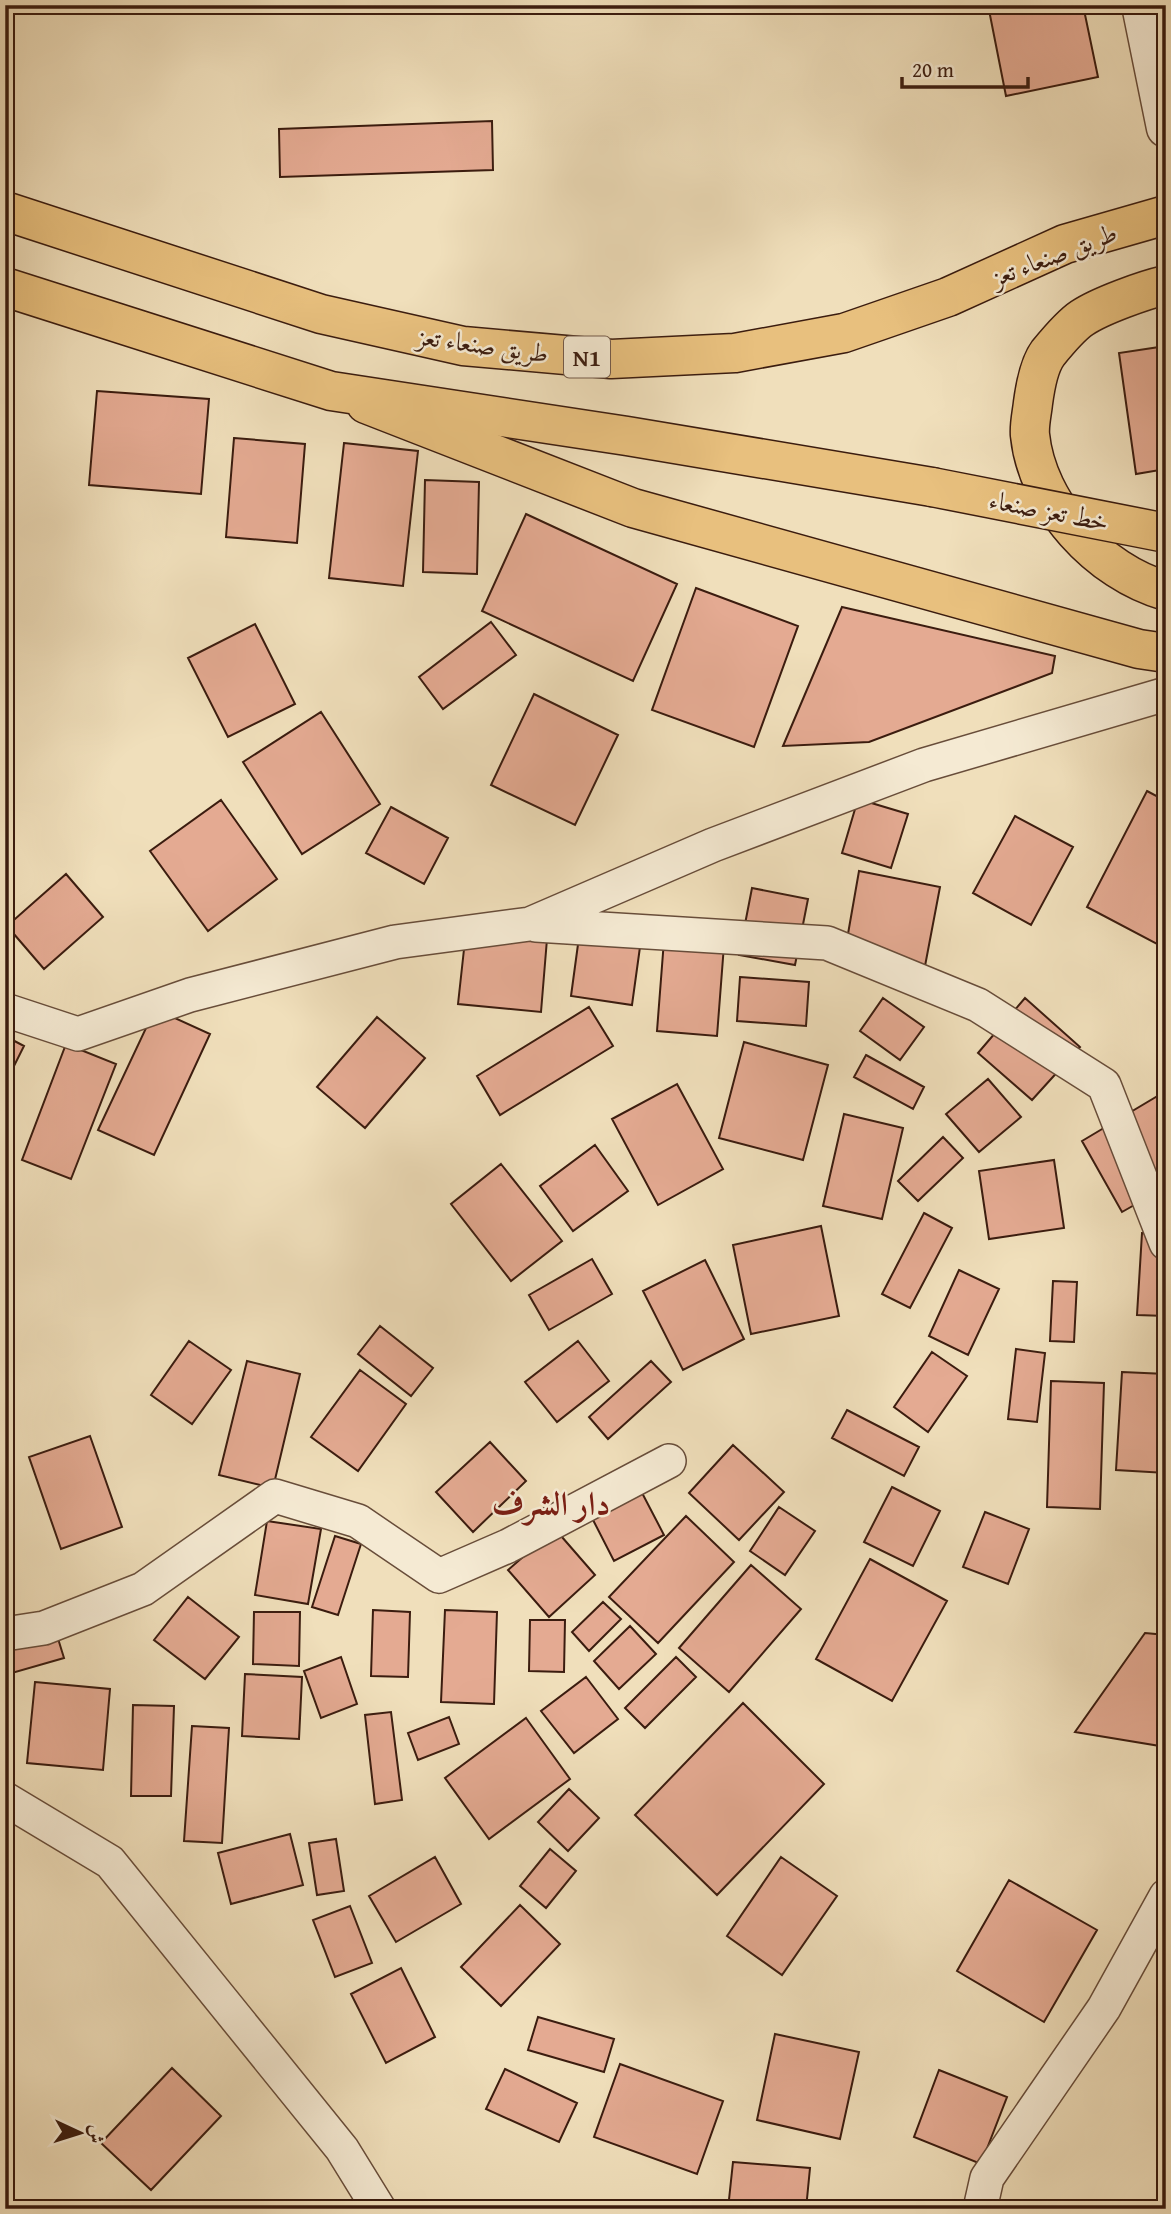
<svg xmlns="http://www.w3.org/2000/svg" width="1171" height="2214" viewBox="0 0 1171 2214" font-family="'Gentium Book Plus',Amiri,serif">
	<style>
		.building { fill: #e4aa92; stroke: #3b1c0f; stroke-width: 2 }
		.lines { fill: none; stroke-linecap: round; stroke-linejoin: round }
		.minor-casing { stroke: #684d3a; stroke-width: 36 }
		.tertiary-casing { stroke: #684d3a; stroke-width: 41 }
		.primary-casing { stroke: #3b1c0f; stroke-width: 41 }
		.trunk-casing { stroke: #3b1c0f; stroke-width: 41 }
		.minor { stroke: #f5ead3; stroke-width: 33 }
		.tertiary { stroke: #f5ead3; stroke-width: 38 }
		.primary { stroke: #e8c07e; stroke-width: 38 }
		.trunk { stroke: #e8c07e; stroke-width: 38 }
		.trunk-bridge-casing { stroke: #3b1c0f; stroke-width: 41; stroke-linecap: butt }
		.trunk-bridge { stroke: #e8c07e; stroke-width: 38 }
		.labels { text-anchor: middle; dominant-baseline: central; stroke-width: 5; stroke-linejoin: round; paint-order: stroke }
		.shield { fill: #f5ead3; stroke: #735a4a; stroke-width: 2 }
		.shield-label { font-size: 24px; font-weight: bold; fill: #3b1c0f }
		.street-label { font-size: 26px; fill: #3b1c0f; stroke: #f5ead3 }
		.district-label { font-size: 33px; font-weight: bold; fill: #7a1f14; stroke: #f5ead3 }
	</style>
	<rect width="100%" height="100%" fill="#f0dfbb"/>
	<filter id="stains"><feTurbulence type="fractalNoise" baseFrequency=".00286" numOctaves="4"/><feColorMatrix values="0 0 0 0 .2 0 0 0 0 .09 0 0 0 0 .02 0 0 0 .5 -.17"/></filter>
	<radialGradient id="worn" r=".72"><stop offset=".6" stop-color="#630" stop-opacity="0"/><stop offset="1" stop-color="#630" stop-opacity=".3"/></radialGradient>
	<path class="building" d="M988 5H1083L1098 77 1006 96Z
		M492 121 493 170 280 177 279 129Z
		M1166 346V469L1136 474 1119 353Z
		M97 391 209 399 201 494 89 485Z
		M234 438 305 444 297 543 226 537Z
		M344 443 418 451 403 586 329 578Z
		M425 480 479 482 477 574 423 572Z
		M526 514 677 584 633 681 482 611Z
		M696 588 798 626 754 747 652 710Z
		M842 607 1055 656 1052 673 869 742 783 746Z
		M491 622 516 655 443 709 419 677Z
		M255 624 295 704 228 737 188 658Z
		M1166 677V757H1160Z
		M534 694 618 735 575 825 491 785Z
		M321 712 380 804 302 854 243 762Z
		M1147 791 1166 801V928L1157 944 1087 907Z
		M858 799 908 814 891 868 842 853Z
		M221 800 277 879 208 931 150 851Z
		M391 807 448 838 424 884 366 853Z
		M1015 816 1073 847 1031 925 973 893Z
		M859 871 940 887 925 966 845 951Z
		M66 874 103 917 44 969 7 926Z
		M752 888 808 899 795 965 739 955Z
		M466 931 547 939 541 1012 458 1004Z
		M579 937 640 947 632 1005 571 996Z
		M664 940 724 945 717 1036 657 1031Z
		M740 977 809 982 806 1026 737 1021Z
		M883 998 924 1027 900 1060 860 1031Z
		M1025 998 1080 1047 1032 1100 978 1053Z
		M589 1007 613 1046 500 1115 477 1076Z
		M155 1009 210 1034 154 1155 98 1130Z
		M377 1017 425 1058 365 1128 317 1087Z
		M5 1036 24 1046 5 1084Z
		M744 1042 828 1065 803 1160 719 1138Z
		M66 1044 116 1064 71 1179 22 1160Z
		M866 1055 924 1087 913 1109 854 1077Z
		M988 1079 1021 1117 979 1152 946 1114Z
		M677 1084 723 1169 658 1205 612 1119Z
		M1166 1091V1187L1122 1212 1082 1141Z
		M844 1114 903 1128 882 1219 823 1206Z
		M943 1137 963 1158 918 1201 898 1181Z
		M595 1145 628 1191 573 1231 540 1186Z
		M1054 1160 1064 1228 989 1239 979 1171Z
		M501 1164 562 1241 511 1281 451 1204Z
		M924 1213 952 1228 910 1308 882 1294Z
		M821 1226 839 1316 751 1334 733 1245Z
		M1142 1233 1166 1235V1316L1137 1315Z
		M592 1259 612 1294 549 1330 529 1295Z
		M705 1260 744 1339 683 1370 643 1291Z
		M959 1270 999 1289 968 1355 929 1336Z
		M1053 1281 1077 1282 1074 1342 1050 1341Z
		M380 1326 433 1368 411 1396 358 1354Z
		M189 1341 231 1370 192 1424 151 1395Z
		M578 1341 609 1381 557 1422 525 1382Z
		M1016 1349 1045 1353 1037 1422 1008 1419Z
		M932 1352 967 1376 928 1432 894 1407Z
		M247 1361 300 1374 273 1488 219 1475Z
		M651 1361 671 1382 608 1439 589 1417Z
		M360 1370 406 1404 358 1471 311 1437Z
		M1122 1372 1166 1374V1473L1116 1470Z
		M1051 1381 1104 1383 1100 1509 1047 1507Z
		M847 1410 919 1447 904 1476 832 1438Z
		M90 1436 122 1527 61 1549 29 1457Z
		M490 1442 526 1481 473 1532 436 1492Z
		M733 1445 784 1492 739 1540 689 1493Z
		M892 1487 940 1511 913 1566 864 1542Z
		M640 1489 664 1535 614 1561 590 1514Z
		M779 1507 815 1531 785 1575 750 1551Z
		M985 1512 1029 1529 1008 1584 963 1567Z
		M686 1516 734 1562 658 1643 609 1597Z
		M267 1521 321 1529 308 1604 255 1595Z
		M555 1529 595 1575 549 1617 508 1570Z
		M335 1536 361 1544 338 1615 312 1607Z
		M870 1559 947 1601 892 1701 816 1659Z
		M751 1565 801 1609 729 1692 679 1648Z
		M188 1597 239 1637 205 1679 154 1640Z
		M603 1602 621 1619 589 1651 572 1632Z
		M373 1610 410 1612 408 1677 371 1676Z
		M445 1610 497 1612 494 1704 441 1702Z
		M254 1612H300L299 1666 253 1664Z
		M530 1620H565L564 1672 529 1671Z
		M630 1626 656 1654 619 1689 594 1661Z
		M56 1632 64 1658 5 1675V1647Z
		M1145 1633 1166 1635V1747L1075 1732Z
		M341 1657 357 1704 321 1718 304 1671Z
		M676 1657 696 1677 645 1728 625 1708Z
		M245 1674 302 1677 299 1739 242 1736Z
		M586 1677 618 1719 574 1753 541 1711Z
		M35 1682 110 1689 103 1770 27 1763Z
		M743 1703 824 1784 717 1895 635 1815Z
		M133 1705 174 1706 171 1796H131Z
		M391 1712 402 1800 375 1804 365 1715Z
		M449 1717 459 1744 418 1760 408 1733Z
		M526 1718 570 1779 489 1839 445 1778Z
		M192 1726 229 1728 222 1843 184 1841Z
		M569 1789 599 1818 568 1851 538 1822Z
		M290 1834 303 1885 231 1904 218 1853Z
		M336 1839 344 1891 317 1895 309 1843Z
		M550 1849 576 1871 546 1908 520 1886Z
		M435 1857 461 1904 396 1942 369 1896Z
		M781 1857 837 1896 782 1975 727 1936Z
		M1009 1880 1097 1930 1044 2022 957 1971Z
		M520 1905 560 1944 501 2006 461 1967Z
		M350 1906 372 1963 335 1977 313 1920Z
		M401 1968 435 2037 386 2063 351 1994Z
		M538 2017 614 2039 604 2072 528 2050Z
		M775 2034 859 2052 840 2139 757 2120Z
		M620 2064 723 2101 697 2174 594 2137Z
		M172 2068 221 2116 151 2190 101 2143Z
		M505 2069 577 2103 559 2142 486 2109Z
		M939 2070 1007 2097 981 2164 914 2137Z
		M733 2162 810 2168 806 2209H728Z"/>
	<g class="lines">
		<defs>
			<path id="minor" d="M536 925 827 943 978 1005 1104 1085 1166 1243
				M5 1010 78 1034 190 995 395 942 530 924 713 845 924 765 1166 694
				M5 1634 44 1628 143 1589 275 1496 358 1521 439 1576 508 1546 669 1461
				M5 1799 110 1862 342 2149 379 2209
				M980 2209 987 2178 1104 2008 1166 1896"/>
			<path id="tertiary" d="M1141 5 1166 128"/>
			<path id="primary" d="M366 404 633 508 1139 649 1166 653"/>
			<path id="trunk" d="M5 211 321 314 463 346 611 359 735 353 844 333 948 297 1065 244 1166 215
				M1166 285C1144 290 1100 306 1082 318 1070 326 1057 342 1048 353 1039 365 1035 388 1033 403 1032 413 1029 425 1030 435 1037 505 1099 572 1166 591
				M5 287 331 391 627 436 932 487"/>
		</defs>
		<use href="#minor" class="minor-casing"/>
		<use href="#tertiary" class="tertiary-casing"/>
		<use href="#primary" class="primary-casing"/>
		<use href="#trunk" class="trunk-casing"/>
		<use href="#minor" class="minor"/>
		<use href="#tertiary" class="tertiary"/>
		<use href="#primary" class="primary"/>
		<use href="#trunk" class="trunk"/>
		<defs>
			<path id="trunk-bridge" d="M932 487 1166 533"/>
		</defs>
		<use href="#trunk-bridge" class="trunk-bridge-casing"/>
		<use href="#trunk-bridge" class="trunk-bridge"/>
	</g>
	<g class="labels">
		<rect class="shield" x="564" y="336.5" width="46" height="41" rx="5"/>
		<g class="shield-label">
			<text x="587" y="357">N1</text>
		</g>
		<g class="street-label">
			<text transform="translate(1054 254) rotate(-21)">طريق صنعاء تعز</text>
			<text transform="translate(483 344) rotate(8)">طريق صنعاء تعز</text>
			<text transform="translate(1049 510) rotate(11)">خط تعز صنعاء</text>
		</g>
		<g class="district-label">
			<text x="551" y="1503">دار الشرف</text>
		</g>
	</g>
	<rect width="1171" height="2214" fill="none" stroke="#f0dfbb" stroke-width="28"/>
	<rect x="7" y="7" width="1157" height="2200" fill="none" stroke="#3b1c0f" stroke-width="3.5"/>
	<rect x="14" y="14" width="1143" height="2186" fill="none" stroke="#3b1c0f" stroke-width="2"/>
	<g transform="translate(80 2133) rotate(94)" stroke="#f5ead3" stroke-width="5" paint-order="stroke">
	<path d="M0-5L12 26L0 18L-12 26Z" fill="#3b1c0f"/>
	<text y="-10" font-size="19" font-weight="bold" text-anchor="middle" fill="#3b1c0f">ش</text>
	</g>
	<path d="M902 77v10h126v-10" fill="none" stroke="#3b1c0f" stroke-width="3.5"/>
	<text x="912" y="77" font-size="21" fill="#3b1c0f" stroke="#f5ead3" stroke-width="5" paint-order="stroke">20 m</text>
	<rect width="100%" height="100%" filter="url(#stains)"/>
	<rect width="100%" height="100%" fill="url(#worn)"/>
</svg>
